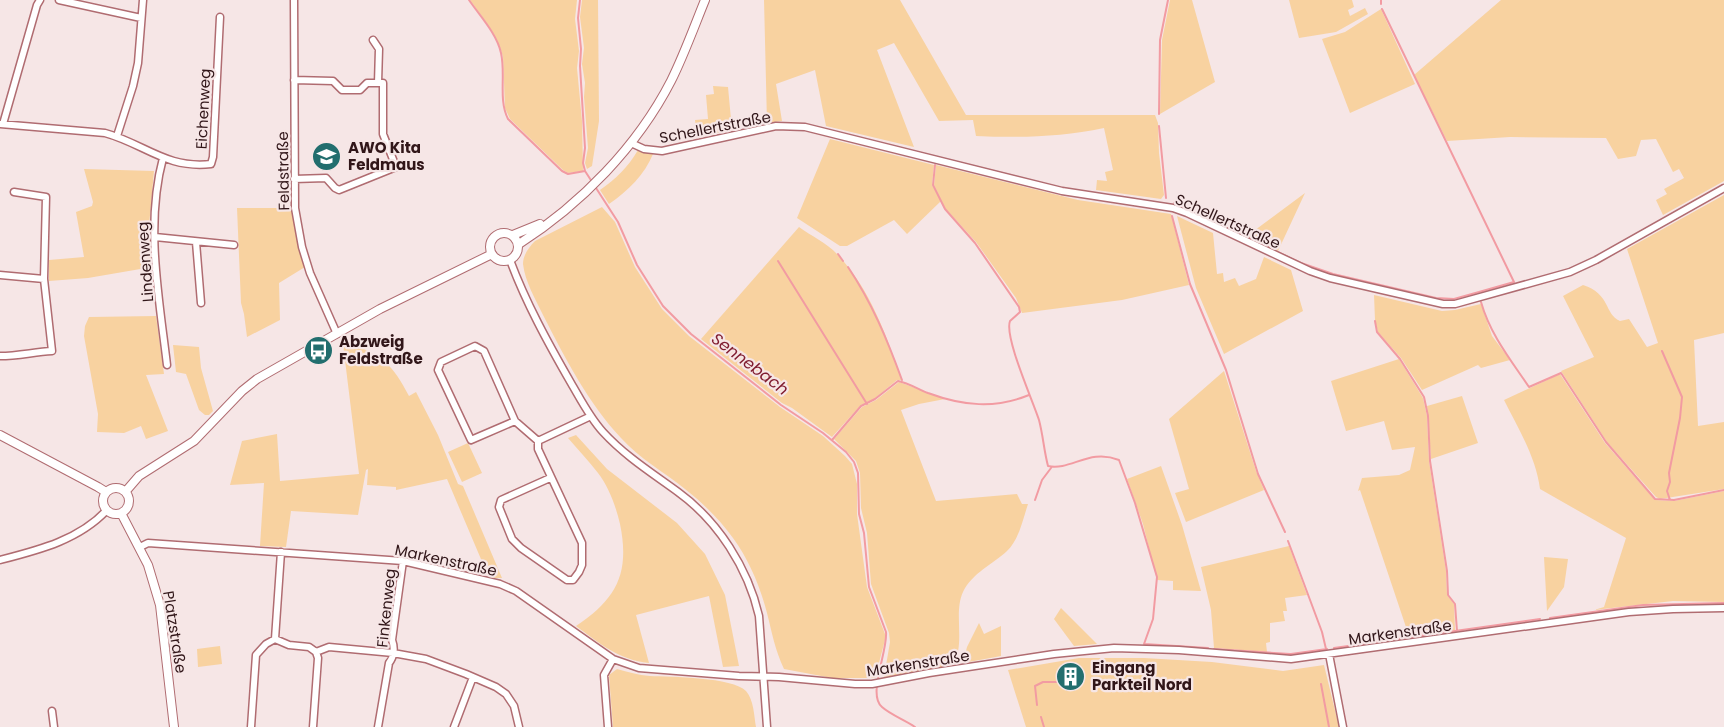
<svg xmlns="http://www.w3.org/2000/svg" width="1724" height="727" viewBox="0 0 1724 727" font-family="Poppins,sans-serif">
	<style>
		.green { fill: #f8d2a0 }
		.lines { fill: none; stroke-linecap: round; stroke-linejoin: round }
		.stream { stroke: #f29ba2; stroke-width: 2 }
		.minor-casing { stroke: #b06c71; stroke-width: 9 }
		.tertiary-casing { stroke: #b06c71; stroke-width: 10 }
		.minor { stroke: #fff; stroke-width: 6 }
		.tertiary { stroke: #fff; stroke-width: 8 }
		.labels { text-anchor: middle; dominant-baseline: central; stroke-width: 4.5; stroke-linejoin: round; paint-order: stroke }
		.street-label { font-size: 15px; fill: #311619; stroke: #f6e6e6 }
		.poi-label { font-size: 15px; font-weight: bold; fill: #311619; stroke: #f6e6e6; text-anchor: start }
		.water-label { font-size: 16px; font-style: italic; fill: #811d30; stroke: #f6e6e6 }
	</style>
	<rect width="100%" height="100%" fill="#f6e6e6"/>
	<path class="green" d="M470 0H577L575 19 579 51 577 68 582 121 583 171 568 173 563 170 510 119 505 108 503 57C498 35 483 18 470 0Z
		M582 0H598L599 121 592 166 587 169 585 163 588 148 584 97 585 83 582 64 584 48 580 17Z
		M764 0H900L966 115H1155L1158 123 1159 153 1164 195 1161 199 1096 190 1097 180 1107 181 1105 172 1113 170 1104 128C1061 137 1020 138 976 136L973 120 939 121 894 43 877 50 914 147 826 126 815 70 776 84 782 121 767 123Z
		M1170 0H1192L1215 82 1160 114 1162 40Z
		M1289 0H1352L1354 7 1348 10 1350 16 1365 8 1368 14 1336 32 1299 38Z
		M1501 0H1724V181L1663 215 1656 200 1667 194 1664 189 1684 178 1679 169 1673 172 1656 139 1641 140 1636 156 1618 159 1606 138 1510 137 1447 141 1414 75Z
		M1381 9 1415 84 1350 113 1322 39 1345 32Z
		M713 86 728 87 732 130 692 138 693 132 696 129 695 120 708 119 706 95 714 94Z
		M830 139 934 165 932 185 941 201 907 234 894 220 847 246H840L797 218Z
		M638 150 653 154C645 174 628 191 609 204L600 190C616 179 628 167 638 150Z
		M936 165 1078 200 1171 214 1189 285 1122 300 1022 313 1016 298 976 242 945 208 934 185Z
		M84 169 154 171 149 226 152 267 88 278 49 281V260L84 257 76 212 92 206 93 202Z
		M1305 193 1278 251 1247 236Z
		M1724 195V333L1694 340 1698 426 1724 422V489L1660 499 1656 497 1607 442 1561 371 1594 357 1563 296 1583 285C1611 294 1604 314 1620 321L1629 319 1647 347 1658 343 1627 249Z
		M602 207 615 222 635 267 662 309 689 336 780 407 823 436 845 456 852 464 857 484V514L867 587 885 634V640L875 678H832L784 669C775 650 772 633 767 613 760 586 749 560 733 538 720 520 703 503 685 489 664 472 640 459 621 438 588 403 565 358 543 315 536 300 525 282 523 264 523 255 529 247 535 241Z
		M237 208H291L299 248 305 267 279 283 280 320 247 337 244 314 241 303Z
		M1177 216 1213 233 1217 274 1223 273 1224 282 1235 278 1239 286 1256 279 1264 257 1291 270 1303 311 1224 354 1196 288Z
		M799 227C811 236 827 243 837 254 871 290 886 335 902 380H897L874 399 861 405 832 437 792 408 782 403 701 339Z
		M1374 295 1442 311 1455 310 1481 304 1492 336 1510 360 1481 368 1478 365 1422 390 1401 358 1378 332 1375 320Z
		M156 316 164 374 146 375 168 431 146 439 141 426 124 433 97 432 98 414 84 336 85 326 89 317Z
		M347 343C381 353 393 365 409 396L416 392 438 435 458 484 463 486 502 578H489L447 479 396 490V487L367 485 368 469 366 470 358 515 291 511 286 547 260 546 264 483 230 485 242 441 277 434 280 481 359 474 343 344Z
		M173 345 199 347 201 368 213 411 209 415H205L199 410 186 374 176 372Z
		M1399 359 1423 398 1427 416 1429 461 1446 571 1447 595 1454 604 1455 630 1409 636 1360 490 1358 491 1362 478 1399 475 1410 470 1415 447 1392 450 1384 421 1346 431 1331 381Z
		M1224 371 1256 471 1264 490 1186 522 1175 493 1189 489 1169 419Z
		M1560 374 1605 443 1655 500 1674 501 1724 491V602L1673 601 1594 610 1604 607 1626 538 1540 489C1536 457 1518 428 1504 400Z
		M899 382 945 399 919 404 901 410 936 501 1017 494 1022 504H1028C1023 519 1019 540 1007 551 993 564 972 573 963 592 953 614 966 643 953 665L884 677 890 642 889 633 871 584 867 533 861 508 860 473 856 461 834 439 862 407 876 400Z
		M1462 396 1478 443 1431 459 1427 406Z
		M576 435 607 469 677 523 705 554 725 595 739 666 723 667 709 596 636 615 649 663C619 660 599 643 576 626 617 599 630 573 620 524 616 507 609 487 598 473 589 461 578 450 568 438Z
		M468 443 482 473 462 482 448 452Z
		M1161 466 1182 525 1201 591 1173 590V581L1157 580 1143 524 1127 479Z
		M1289 546 1307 595 1285 598 1287 611H1283L1285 621 1270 623V642L1266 643 1267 652 1214 648 1211 610 1201 567Z
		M1544 557 1568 559 1564 587 1547 611Z
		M1061 608 1097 644 1074 646 1054 619Z
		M979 623 984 634 1001 626V656L963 663 967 647Z
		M220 646 222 664 198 667 197 649Z
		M1079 658H1144L1212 662 1283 671 1324 665 1339 727H1026L1008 670Z
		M617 669C628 672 638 675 650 676 670 677 733 677 746 691 754 700 754 716 756 727H613L609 675Z"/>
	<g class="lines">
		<path class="stream" d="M469 0C480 16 497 34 501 53 506 75 498 99 508 119L562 171 568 174 585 171
			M580 0 578 18 581 49 580 66 585 148 583 163 585 171 618 222 637 265 663 306 691 334 781 405 823 433 846 452 854 462 858 473 859 514 864 533 869 587 886 632C888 651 867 695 882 707 891 715 905 720 915 727
			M1381 0V4
			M1382 9 1514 282 1479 292
			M1159 114 1160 40 1168 0
			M1159 126 1166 198
			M935 165 933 185 945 209 975 243 1019 307 1020 312 1010 321C1004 337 1033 401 1039 420 1043 435 1044 451 1048 466 1071 471 1089 448 1119 460L1135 503 1157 577 1153 619 1144 644 1208 648
			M1174 203 1301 263 1333 274 1436 298 1454 299 1479 292
			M1172 216 1190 284 1226 370 1258 474 1285 532
			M838 254 843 261
			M778 261 867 404
			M848 267C872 303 887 339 902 380
			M1481 302C1490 334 1510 359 1529 387L1561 373 1606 442 1655 499 1674 500 1724 490
			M1375 321 1377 332 1400 359 1424 397 1428 416 1430 461 1447 571 1448 595 1455 604 1457 631
			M1662 351 1682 397 1680 418 1669 473 1670 482 1667 491 1670 500
			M832 440 861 406 875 399 898 381C908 383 918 389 928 393 963 406 995 409 1029 395
			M1035 500 1042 480 1051 468
			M1288 541 1322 632 1326 649
			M1550 618 1643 605 1724 603
			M1334 648 1540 619
			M1214 649 1290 654
			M1291 654 1327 649
			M1321 684 1329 727
			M1037 705 1035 686 1043 682H1058
			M1041 717 1044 727"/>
		<defs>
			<path id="minor" d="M59 0 141 18
				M294 0 295 208 302 247 310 273 337 334
				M373 40 379 49 378 83
				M294 80 333 81 342 90H360L367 83H383V134L396 167 339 190 335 188 326 178 294 179
				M0 124 105 133C145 144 166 169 211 164L213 157 220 17
				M3 124 37 5 40 0
				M117 136 133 86 138 63 143 0
				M631 143 644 149 662 151 776 126 805 127 1062 191 1173 208 1187 213 1310 271 1330 278 1443 304H1455L1570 272 1596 260 1724 188
				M163 158C145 225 159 297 167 365
				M155 237 234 245
				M196 242 201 303
				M510 260C526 303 548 343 571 383 581 400 590 418 603 432 625 456 652 473 678 492 718 521 748 568 759 616L767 727
				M0 275 44 279
				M0 356C18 356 34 352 52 351L44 279 46 197 14 192
				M515 421 471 440 438 370 441 362 475 346 484 351 515 421 538 441
				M538 441V449L582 543V565L579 572 573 580H567L521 548 512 539 499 507 501 500 550 478
				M538 441 591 416
				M140 547 148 543 403 561 500 584 516 591 613 659 639 668 739 676 779 677 855 684H872L929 673 1054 654 1114 648 1179 650 1291 659 1629 612 1673 609 1724 608
				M0 560C39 550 79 540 107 510
				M275 639 289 645 309 647 316 652 318 658 313 727
				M316 652 329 647 393 653 426 659 466 674 496 687 506 694 514 706 519 727
				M1329 654 1343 727
				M52 711 54 727
				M251 727 256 655 266 644 275 639 281 552
				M378 727 389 663C394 657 395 648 392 640L403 561
				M454 727 473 677
				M608 727 604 675 613 659"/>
			<path id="tertiary" d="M490 247a14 14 0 1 1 28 0a14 14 0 1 1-28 0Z
				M513 235 540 224
				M519 244C581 204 637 147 671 81 684 55 694 27 705 0
				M0 435 98 487 106 492
				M103 501a13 13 0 1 1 26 0a13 13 0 1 1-26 0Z
				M126 491 139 476 194 441 242 391 257 379 380 309 492 254
				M121 513 148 565 160 605 174 727"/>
		</defs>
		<use href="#minor" class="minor-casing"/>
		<use href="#tertiary" class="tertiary-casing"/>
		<use href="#minor" class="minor"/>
		<use href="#tertiary" class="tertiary"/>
	</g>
	<defs>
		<symbol id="school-disc" viewBox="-11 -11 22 22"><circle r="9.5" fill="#226e6e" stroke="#f6e6e6"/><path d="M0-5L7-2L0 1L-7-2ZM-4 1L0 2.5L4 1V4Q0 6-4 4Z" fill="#fff"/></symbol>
		<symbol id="bus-disc" viewBox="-11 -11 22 22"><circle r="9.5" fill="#226e6e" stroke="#f6e6e6"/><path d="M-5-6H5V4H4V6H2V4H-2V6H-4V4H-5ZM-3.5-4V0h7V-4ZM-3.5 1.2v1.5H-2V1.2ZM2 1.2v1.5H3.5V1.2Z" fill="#fff"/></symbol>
		<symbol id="building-disc" viewBox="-11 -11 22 22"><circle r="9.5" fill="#226e6e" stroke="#f6e6e6"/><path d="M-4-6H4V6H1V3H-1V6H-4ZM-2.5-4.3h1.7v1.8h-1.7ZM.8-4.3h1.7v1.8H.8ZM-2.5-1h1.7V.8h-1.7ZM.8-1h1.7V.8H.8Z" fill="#fff"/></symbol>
	</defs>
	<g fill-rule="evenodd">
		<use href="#school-disc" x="310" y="140" width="33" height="33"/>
		<use href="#bus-disc" x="302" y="334" width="33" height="33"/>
		<use href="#building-disc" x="1054" y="660" width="33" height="33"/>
	</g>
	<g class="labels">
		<g class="street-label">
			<text transform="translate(203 109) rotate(-87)">Eichenweg</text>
			<text transform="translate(715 127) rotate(-11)">Schellertstraße</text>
			<text transform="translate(283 171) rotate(-91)">Feldstraße</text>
			<text transform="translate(1228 221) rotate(24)">Schellertstraße</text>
			<text transform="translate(145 262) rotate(-94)">Lindenweg</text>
			<text transform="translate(446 560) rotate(12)">Markenstraße</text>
			<text transform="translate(386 608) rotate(-84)">Finkenweg</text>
			<text transform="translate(175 632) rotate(81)">Platzstraße</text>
			<text transform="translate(1400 632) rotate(-8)">Markenstraße</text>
			<text transform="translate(918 663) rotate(-9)">Markenstraße</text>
		</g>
		<g class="poi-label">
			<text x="348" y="147">AWO Kita<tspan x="348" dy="17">Feldmaus</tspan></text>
			<text x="339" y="341">Abzweig<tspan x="339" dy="17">Feldstraße</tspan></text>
			<text x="1092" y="667">Eingang<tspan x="1092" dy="17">Parkteil Nord</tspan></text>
		</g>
		<g class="water-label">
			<text transform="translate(750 364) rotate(37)">Sennebach</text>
		</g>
	</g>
</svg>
